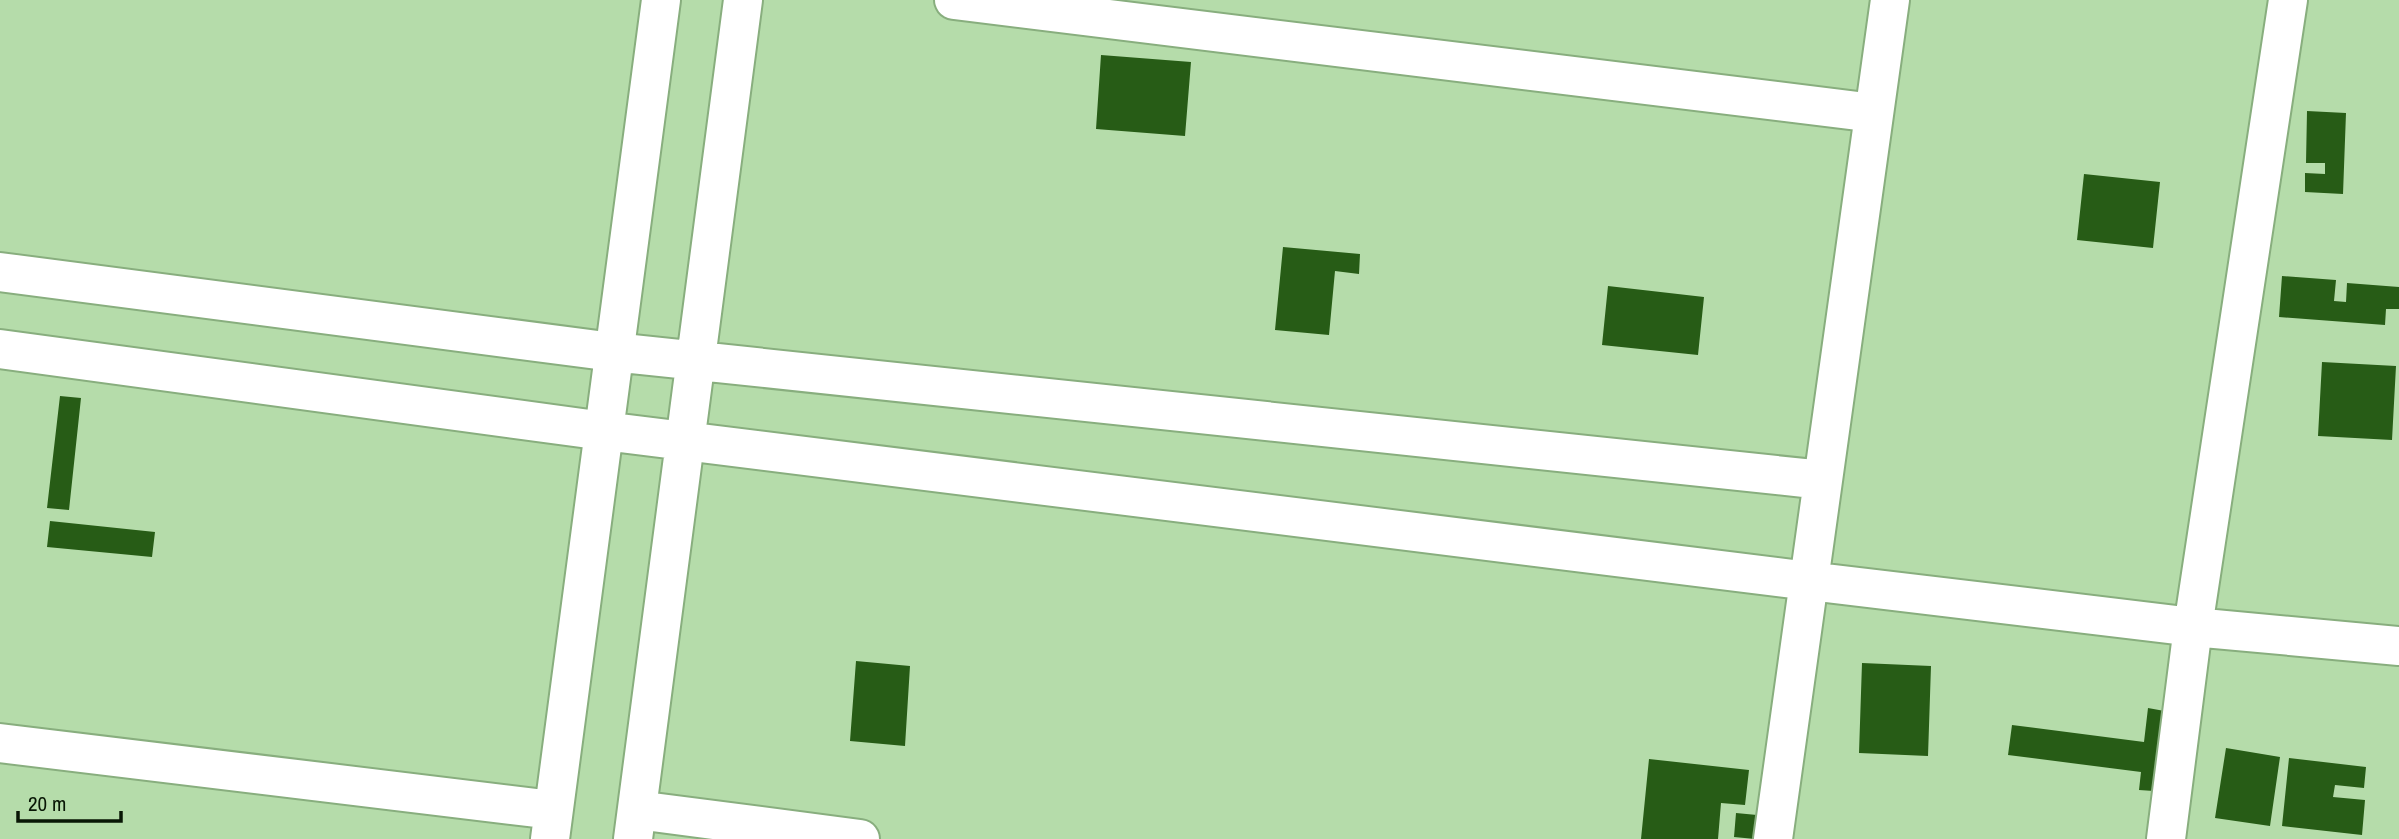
<svg xmlns="http://www.w3.org/2000/svg" width="2399" height="839" viewBox="0 0 2399 839" font-family="'Archivo Narrow',sans-serif">
	<style>
		.building { fill: #275c16 }
		.lines { fill: none; stroke-linecap: round; stroke-linejoin: round }
		.street-casing { stroke: #88ae7e; stroke-width: 42 }
		.street { stroke: #fff; stroke-width: 38 }
	</style>
	<rect width="100%" height="100%" fill="#b5dcaa"/>
	<path class="building" d="M1101 55 1191 62 1185 136 1096 129Z
		M2307 111 2346 113 2343 194 2305 192V173L2325 174V163H2306Z
		M2084 174 2160 182 2153 248 2077 240Z
		M1283 247 1360 254 1359 274 1335 271 1329 335 1275 330Z
		M2282 276 2336 280 2334 301 2346 302 2347 283 2399 287V309H2386L2385 325 2279 317Z
		M1608 286 1704 297 1698 355 1602 345Z
		M2322 362 2396 366 2392 440 2318 436Z
		M60 396 81 398 69 510 47 508Z
		M50 521 155 532 152 557 47 547Z
		M856 661 910 666 905 746 850 741Z
		M1862 663 1931 666 1928 756 1859 753Z
		M2148 708 2170 712 2154 791 2139 790 2141 772 2008 755 2012 725 2144 742Z
		M2226 748 2280 757 2270 826 2215 818Z
		M2289 758 2366 767 2364 788 2335 785 2333 797 2365 800 2362 835 2282 826Z
		M1649 759 1749 770 1745 805 1721 803 1718 839H1641Z
		M1736 813 1757 815 1755 839 1734 837Z"/>
	<g class="lines">
		<defs>
			<path id="street" d="M954 0 1874 113
				M0 272 613 352 1823 480
				M0 349 604 431 1809 581 2193 627 2399 646
				M0 743 553 810
				M637 810 860 839
				M550 839 661 0
				M633 839 743 0
				M1773 839 1890 0
				M2166 839 2193 627 2288 0"/>
		</defs>
		<use href="#street" class="street-casing"/>
		<use href="#street" class="street"/>
	</g>
	<path d="M18 811v10h103v-10" fill="none" stroke="#081605" stroke-width="3.5"/>
	<text x="28" y="811" font-size="21" fill="#081605" stroke="#b5dcaa" stroke-width="5" paint-order="stroke">20 m</text>
</svg>
